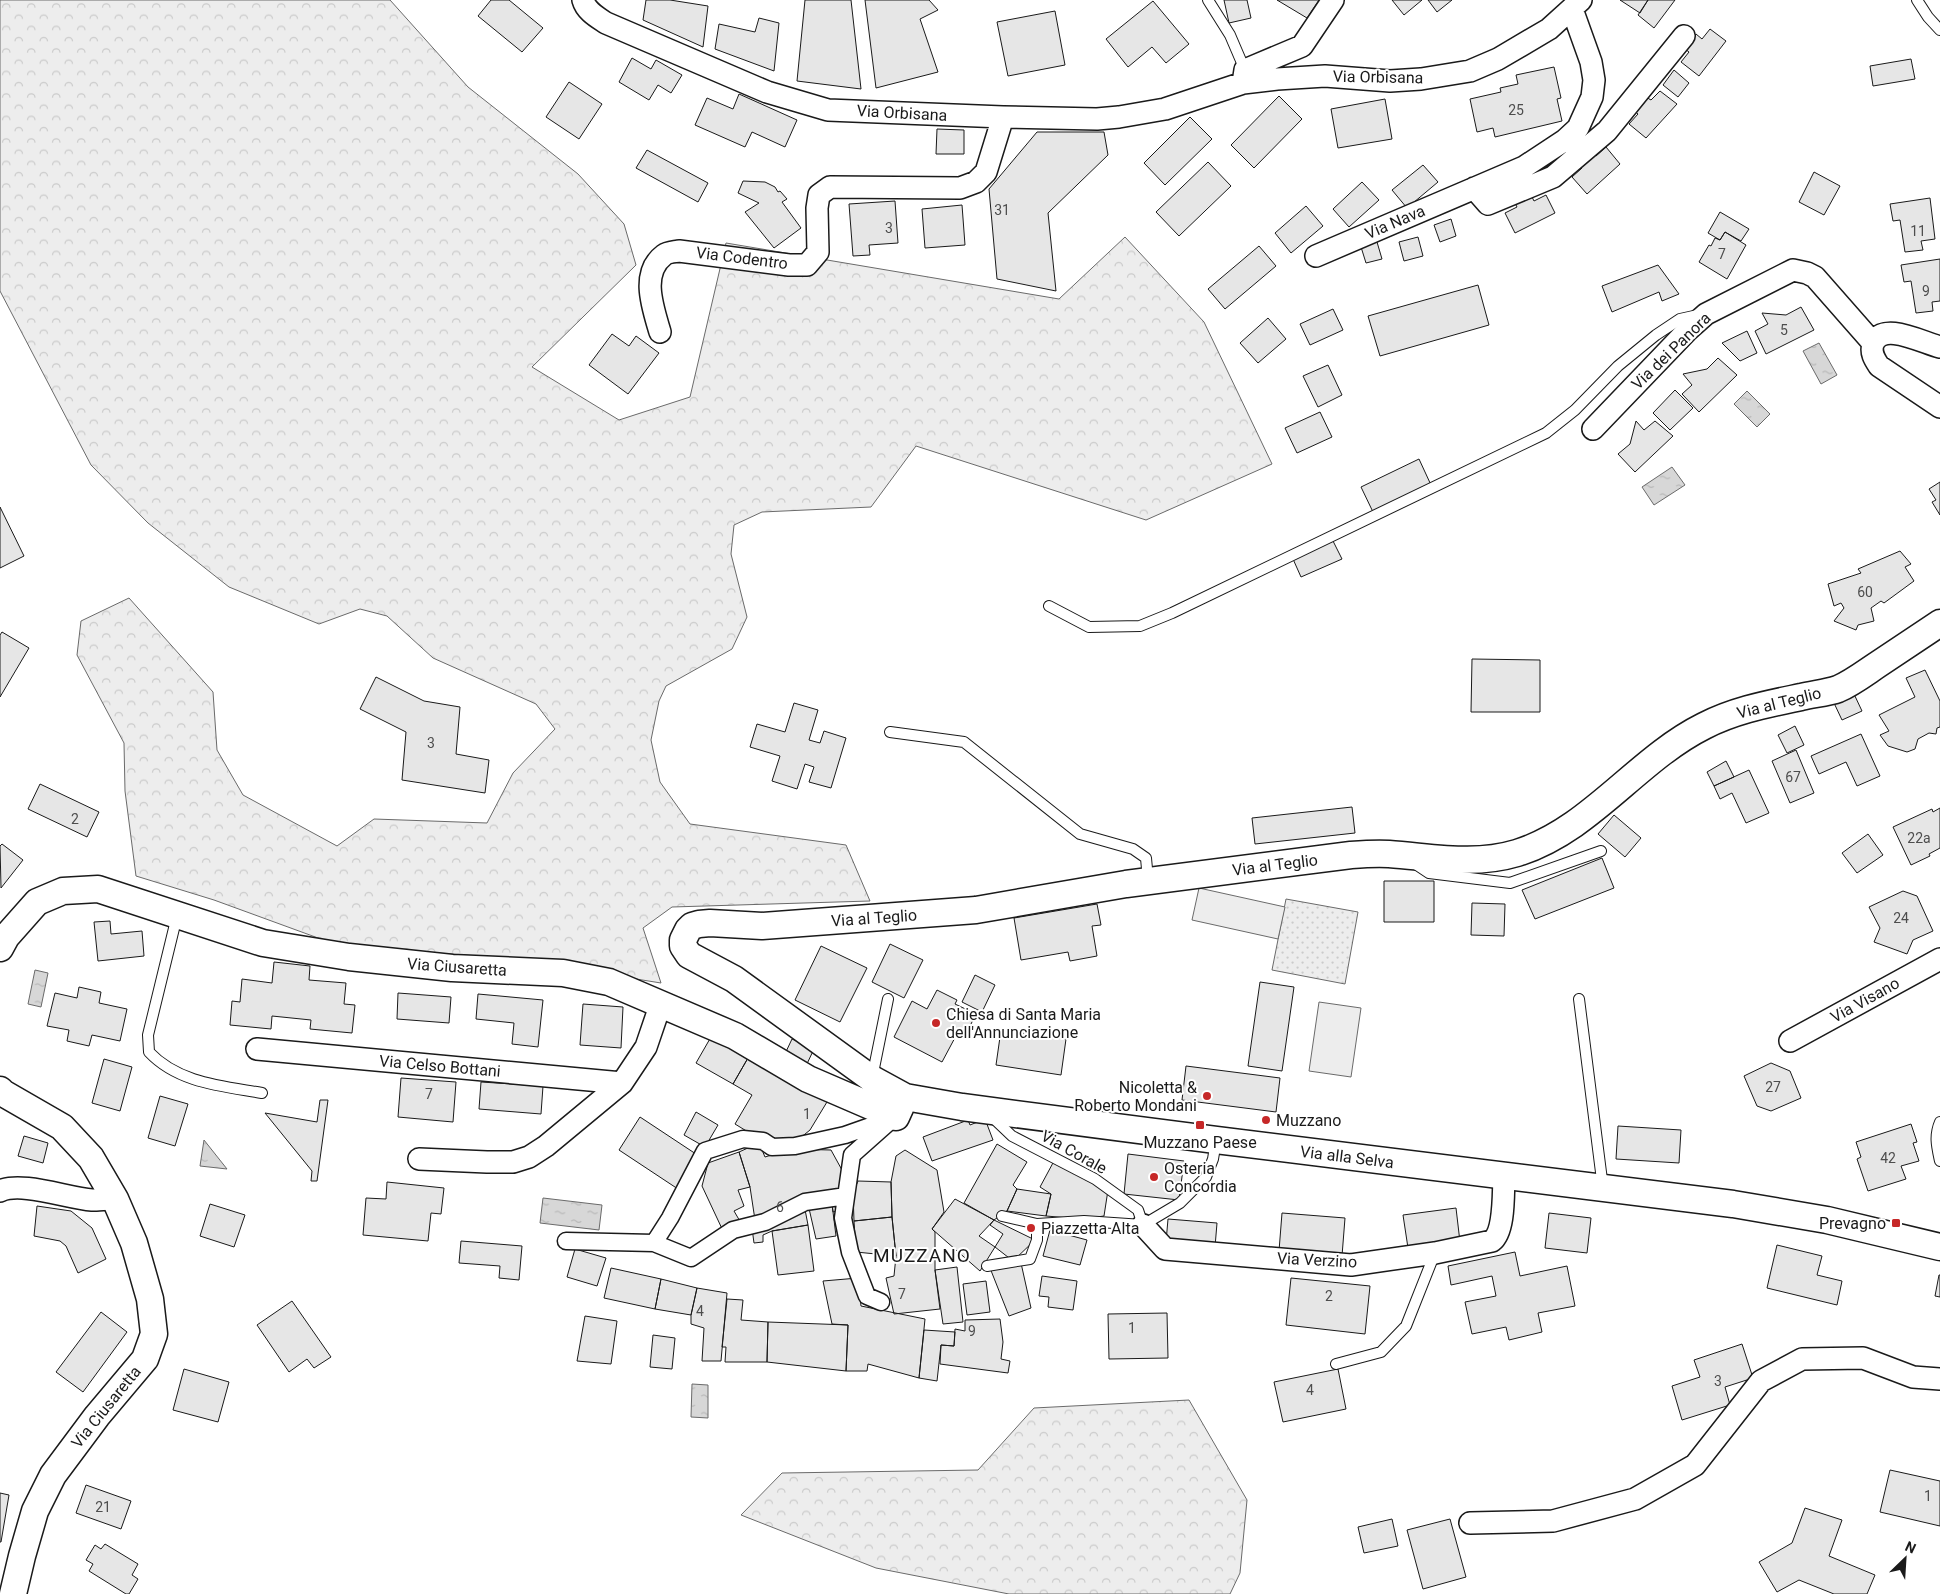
<svg xmlns="http://www.w3.org/2000/svg" width="1940" height="1594" viewBox="0 0 1940 1594" font-family="Roboto,sans-serif">
	<style>
		.grass { fill: url(#grass-dots); stroke: #6a6a6a }
		.forest { fill: url(#forest-crowns); stroke: #6a6a6a }
		.pitch { fill: #ededed; stroke: #6a6a6a }
		.water { fill: url(#water-ripples); stroke: #6a6a6a }
		.building { fill: #e6e6e6; stroke: #1a1a1a }
		.lines { fill: none; stroke-linecap: round; stroke-linejoin: round }
		.service-casing { stroke: #1a1a1a; stroke-width: 12 }
		.pedestrian-casing { stroke: #1a1a1a; stroke-width: 19 }
		.minor-casing { stroke: #1a1a1a; stroke-width: 24 }
		.tertiary-casing { stroke: #1a1a1a; stroke-width: 29 }
		.service { stroke: #fff; stroke-width: 10 }
		.pedestrian { stroke: #fff; stroke-width: 16 }
		.minor { stroke: #fff; stroke-width: 21 }
		.tertiary { stroke: #fff; stroke-width: 26 }
		.poi-dot { fill: #c62828; stroke: #fff; stroke-width: 2 }
		.labels { text-anchor: middle; dominant-baseline: central; stroke-width: 4; stroke-linejoin: round; paint-order: stroke }
		.number-label { font-size: 14px; fill: #4d4d4d }
		.street-label { font-size: 16px; fill: #1a1a1a; stroke: #fff }
		.poi-label { font-size: 16px; fill: #1a1a1a; stroke: #fff; text-anchor: start }
		.quarter-label { font-size: 19px; letter-spacing: 1px; fill: #1a1a1a; stroke: #fff }
	</style>
	<defs>
		<pattern id="grass-dots" width="8" height="8" patternUnits="userSpaceOnUse" patternTransform="scale(1.25)"><rect width="8" height="8" fill="#ededed"/><path d="M2 2h.1M6 6h.1" fill="none" stroke="#cbcbcb" stroke-width="1.8" stroke-linecap="round"/></pattern>
		<pattern id="forest-crowns" width="20" height="18" patternUnits="userSpaceOnUse" patternTransform="scale(1.25)"><rect width="20" height="18" fill="#ededed"/><path d="M2 6a3 3 0 1 1 6 0M12 15a3 3 0 1 1 6 0" fill="none" stroke="#cbcbcb"/></pattern>
		<pattern id="water-ripples" width="26" height="14" patternUnits="userSpaceOnUse" patternTransform="scale(1.25)"><rect width="26" height="14" fill="#d7d7d7"/><path d="M2 4q2-2 4 0t4 0M15 11q2-2 4 0t4 0" fill="none" stroke="#b8b8b8"/></pattern>
	</defs>
	<rect width="100%" height="100%" fill="#fff"/>
	<path class="grass" d="M1286 899 1358 912 1345 984 1272 970Z"/>
	<path class="forest" d="M0 0H390L468 87 578 174 624 224 636 265 532 367 619 420 690 397 726 243 1059 299 1125 237 1204 322 1272 464 1146 520 916 446 871 507 762 512 734 525 731 554 747 617 732 649 666 686 659 701 651 740 660 782 690 824 846 845 870 901 672 907 643 928 661 983 505 958 340 946 214 900 136 876 125 791 124 743 77 655 81 621 129 598 213 692 217 750 243 795 337 846 374 819 487 823 513 773 555 729 536 704 433 658 387 616 360 609 319 624 229 587 148 523 91 465 0 291Z
		M1189 1400 1247 1500 1240 1573 1230 1594H1009L876 1568 741 1515 782 1473 978 1470 1034 1408Z"/>
	<path class="pitch" d="M1199 888 1285 907 1278 939 1192 920Z
		M1319 1002 1361 1008 1351 1077 1309 1071Z"/>
	<path class="water" d="M1819 343 1837 375 1821 384 1803 351Z
		M1747 391 1770 414 1757 427 1734 404Z
		M1672 467 1685 485 1654 505 1642 487Z
		M35 970 48 973 41 1007 28 1004Z
		M204 1140 227 1169 200 1166Z
		M543 1198 602 1205 599 1230 540 1223Z
		M692 1384 708 1385V1418L691 1417Z"/>
	<path class="building" d="M491 0H509L543 28 522 52 478 16Z
		M646 0H670L708 6 703 47 643 20Z
		M805 0H851L861 89 797 81Z
		M865 0H929L938 10 920 19 938 72 876 88Z
		M1224 0H1247L1251 18 1229 23Z
		M1277 0H1319L1307 18Z
		M1392 0H1422L1404 15Z
		M1428 0H1452L1437 12Z
		M1620 0H1648L1640 13Z
		M1648 0H1675L1654 28 1638 15Z
		M1153 1 1189 44 1166 63 1152 47 1128 67 1106 39Z
		M1055 11 1065 65 1008 76 997 22Z
		M759 18 779 23 774 71 715 49 719 24 755 32Z
		M1710 29 1726 41 1699 76 1681 62 1689 52 1685 49 1696 34 1702 39Z
		M632 58 651 69 656 60 682 75 671 93 658 85 649 100 619 82Z
		M1911 59 1915 79 1873 86 1870 66Z
		M1554 67 1561 98 1557 99 1562 121 1495 137 1493 128 1477 132 1470 99 1501 92 1500 88 1518 84 1516 75Z
		M1674 70 1689 83 1678 97 1663 85Z
		M569 82 602 104 579 139 546 117Z
		M1660 91 1677 104 1646 138 1629 124 1638 114 1633 110 1646 97 1651 100Z
		M739 94 797 120 785 147 752 132 745 147 695 125 707 98 733 109Z
		M1279 96 1302 119 1254 168 1231 145Z
		M1385 99 1392 139 1338 148 1331 109Z
		M1190 117 1212 139 1165 185 1144 163Z
		M937 129 964 130V154H936Z
		M1037 132H1104L1108 155 1048 213 1056 291 997 279 989 189Z
		M1606 147 1620 164 1587 194 1572 177 1582 168 1579 165 1593 152 1596 156Z
		M647 150 708 183 698 202 636 168Z
		M1208 162 1231 186 1179 236 1156 212Z
		M1423 165 1438 182 1407 208 1392 190Z
		M1814 172 1840 186 1824 215 1799 202Z
		M743 181 765 182 775 187 778 192 780 191 787 199 782 202 801 228 774 248 745 212 759 203 738 193Z
		M1362 182 1379 200 1349 227 1333 209Z
		M1531 195 1534 201 1546 195 1555 213 1515 233 1505 213 1517 207 1515 203Z
		M1930 198 1935 239 1921 241 1923 250 1905 252 1900 220 1893 221 1890 204Z
		M895 201 898 243 869 245 870 255 853 256 849 204Z
		M962 205 965 245 925 248 922 209Z
		M1306 206 1323 226 1291 253 1275 233Z
		M1720 212 1749 229 1741 241 1725 232 1720 240 1708 233Z
		M1451 219 1456 236 1440 242 1434 225Z
		M1725 232 1746 245 1727 279 1699 262 1709 245 1711 246 1715 238 1720 240Z
		M1418 237 1423 256 1404 261 1399 242Z
		M1377 242 1382 259 1366 263 1361 247Z
		M1259 246 1276 266 1225 309 1208 289Z
		M1940 259V301L1932 302 1933 311 1916 313 1911 281 1904 282 1901 265Z
		M1658 265 1679 294 1662 301 1659 292 1612 312 1602 286Z
		M1478 285 1489 325 1380 356 1368 316Z
		M1801 307 1814 330 1766 354 1755 331 1768 324 1762 313 1786 315Z
		M1333 309 1343 330 1310 345 1300 324Z
		M1268 318 1286 339 1258 363 1240 343Z
		M1747 331 1757 353 1740 361 1722 343Z
		M612 334 629 346 636 336 659 353 628 394 589 365Z
		M1718 358 1737 375 1699 412 1682 394 1692 385 1683 374 1707 369Z
		M1328 365 1342 395 1318 407 1303 376Z
		M1675 390 1693 408 1670 430 1653 413Z
		M1320 412 1332 437 1297 453 1285 428Z
		M1636 421 1644 430 1655 421 1673 436 1635 472 1618 454 1630 444Z
		M1419 459 1431 485 1373 512 1361 487Z
		M1940 482V515L1932 502 1936 500 1929 489Z
		M0 507 24 556 0 568Z
		M1333 541 1342 559 1301 577 1293 559Z
		M1900 551 1911 564 1905 567 1914 581 1884 603 1881 601 1871 608 1874 621 1858 625 1856 630 1834 621 1844 608 1841 603 1834 606 1828 584 1861 573 1858 569Z
		M2 632 29 648 0 697V635Z
		M1472 659 1540 660V712H1471Z
		M1925 670 1940 701V727L1937 728 1936 734 1929 733 1918 739 1915 749 1907 752 1888 746 1880 735 1889 731 1879 715 1915 697 1906 678Z
		M376 677 424 701 460 707 456 754 489 760 485 793 402 780 406 732 360 709Z
		M1854 694 1862 711 1842 720 1834 703Z
		M794 703 818 710 809 740 820 743 824 731 846 738 831 788 809 782 814 767 805 764 797 789 772 781 780 756 750 747 757 724 785 732Z
		M1795 726 1804 745 1787 753 1778 735Z
		M1861 734 1880 776 1857 786 1846 762 1819 774 1811 756Z
		M1796 750 1814 793 1790 803 1772 761Z
		M1726 761 1734 777 1714 786 1707 772Z
		M1749 770 1769 813 1746 823 1732 793 1720 799 1714 786Z
		M40 784 99 812 87 837 28 809Z
		M1352 807 1355 833 1255 844 1252 818Z
		M1940 808V848L1929 854 1930 856 1911 865 1893 827 1932 809 1933 812Z
		M1614 815 1641 838 1625 857 1598 834Z
		M1868 834 1883 855 1857 873 1842 853Z
		M2 844 23 860 1 888 0 846Z
		M1602 858 1614 888 1535 919 1522 890Z
		M1384 881H1434V922H1384Z
		M1903 891 1917 896 1933 931 1913 940 1907 954 1874 942 1880 928 1869 907Z
		M1472 903 1505 904 1504 936 1471 935Z
		M1097 904 1101 925 1092 926 1097 956 1070 961 1068 952 1021 960 1014 918Z
		M110 921 111 934 142 931 144 956 98 961 94 922Z
		M890 944 923 960 904 998 872 982Z
		M821 946 867 968 840 1022 795 1000Z
		M274 962 310 966 309 980 346 983 344 1004 355 1005 352 1033 310 1029 311 1020 272 1016 271 1029 230 1025 232 1001 240 1002 242 979 272 983Z
		M975 975 995 985 982 1012 962 1002Z
		M1260 982 1294 987 1282 1071 1248 1066Z
		M79 987 101 992 99 1003 127 1009 120 1041 92 1035 89 1046 67 1041 69 1030 47 1026 55 993 77 998Z
		M937 990 957 1000 955 1004 976 1014 965 1036 958 1032 942 1062 894 1037 912 1001 927 1009Z
		M398 993 451 997 449 1023 397 1019Z
		M478 994 543 1000 538 1047 512 1044 514 1023 476 1019Z
		M583 1004 623 1007 621 1048 580 1045Z
		M715 1030 752 1051 733 1084 696 1063Z
		M1001 1030 1066 1039 1061 1075 996 1065Z
		M792 1039 814 1049 805 1068 783 1058Z
		M752 1051 830 1097 810 1130 794 1143 753 1135 735 1124 752 1095 733 1084Z
		M104 1059 132 1067 120 1111 92 1103Z
		M1771 1063 1790 1071 1801 1098 1771 1111 1757 1106 1744 1076Z
		M1186 1066 1280 1078 1276 1112 1182 1100Z
		M401 1078 456 1082 453 1122 398 1117Z
		M481 1082 543 1086 541 1114 479 1109Z
		M160 1096 188 1104 175 1146 148 1138Z
		M320 1100H328L317 1181H311L312 1171 265 1113 317 1122Z
		M696 1112 718 1125 705 1147 684 1135Z
		M640 1117 702 1158 684 1193 619 1150Z
		M985 1119 993 1140 932 1161 923 1137 968 1120 970 1125Z
		M1911 1124 1917 1142 1913 1143 1919 1161 1901 1166 1906 1179 1868 1191 1857 1159 1861 1157 1856 1142Z
		M1618 1126 1681 1130 1679 1163 1616 1159Z
		M24 1136 48 1143 43 1163 18 1156Z
		M759 1143 765 1157 791 1149 831 1150 848 1181 842 1210 833 1212 832 1204 809 1194H802L808 1225 772 1231 763 1235V1242L754 1243 751 1221 755 1220 750 1187 739 1152Z
		M997 1144 1027 1162 1013 1185 1017 1189 1007 1211 994 1220 964 1203Z
		M905 1150 937 1170 944 1212 932 1229 935 1232V1270L940 1309 894 1314 886 1278 894 1276 896 1256 892 1217 891 1182 896 1156Z
		M739 1152 750 1187 738 1190 744 1206 734 1211 741 1223 724 1233 702 1186 708 1163Z
		M1128 1154 1184 1161 1179 1200 1124 1194Z
		M1054 1161 1108 1190 1104 1216 1082 1219 1046 1216 1051 1194 1040 1187Z
		M858 1181 891 1182 892 1217 854 1221 853 1193Z
		M387 1182 444 1188 441 1214 431 1213 428 1241 363 1235 366 1198 386 1199Z
		M1017 1189 1051 1194 1046 1216 1007 1211Z
		M955 1199 994 1220 979 1236 995 1247 980 1271 932 1229Z
		M210 1204 245 1215 234 1247 200 1236Z
		M808 1204H832L836 1236 816 1239Z
		M37 1206 71 1211 92 1228 106 1259 78 1273 66 1246 60 1241 34 1236Z
		M1456 1208 1460 1242 1408 1248 1403 1215Z
		M1282 1213 1345 1218 1342 1256 1279 1251Z
		M1549 1213 1591 1218 1587 1253 1545 1248Z
		M892 1217 896 1256 856 1252 854 1221Z
		M1168 1219 1217 1223 1215 1247 1166 1242Z
		M994 1220 1035 1240 1013 1261 995 1247 1003 1234 990 1225Z
		M808 1225 814 1271 778 1275 772 1231Z
		M1050 1230 1087 1240 1080 1265 1043 1256Z
		M461 1241 522 1246 519 1280 499 1278 500 1266 459 1263Z
		M1777 1245 1822 1256 1817 1275 1842 1281 1837 1305 1767 1288Z
		M575 1249 606 1258 597 1286 567 1277Z
		M1515 1252 1520 1276 1567 1266 1575 1306 1538 1313 1542 1332 1509 1340 1506 1327 1472 1334 1465 1302 1496 1296 1492 1276 1451 1285 1448 1266Z
		M1021 1263 1031 1308 1009 1316 990 1268Z
		M957 1267 963 1322 943 1324 935 1270Z
		M611 1268 661 1279 655 1309 604 1298Z
		M1939 1275H1940V1297L1935 1296Z
		M1042 1276 1077 1281 1073 1310 1048 1307 1049 1297 1039 1296Z
		M858 1278 861 1306 925 1319 919 1378 868 1364 867 1371H846L848 1325 832 1324 823 1281Z
		M1291 1278 1370 1286 1365 1334 1286 1325Z
		M661 1279 697 1288 691 1315 655 1309Z
		M986 1281 990 1312 967 1315 963 1284Z
		M697 1288 727 1293 721 1361H702L704 1328 691 1324V1315Z
		M727 1299 743 1300 741 1320 768 1322 767 1362H725L726 1347H722Z
		M292 1301 331 1357 314 1368 307 1359 289 1372 257 1325Z
		M101 1312 127 1332 83 1392 56 1372Z
		M1167 1313 1168 1358 1109 1359 1108 1314Z
		M585 1316 617 1321 611 1364 577 1361Z
		M1000 1319 1003 1342 1001 1359 1010 1361 1008 1373 940 1364 941 1345 954 1346 955 1329 965 1331V1320Z
		M768 1322 848 1325 846 1371 767 1362Z
		M924 1330 955 1332 954 1346 941 1345 937 1381 919 1378Z
		M653 1335 675 1338 672 1369 650 1367Z
		M1742 1344 1753 1378 1725 1387 1730 1405 1682 1420 1672 1386 1700 1377 1694 1360Z
		M184 1369 229 1382 218 1422 173 1410Z
		M1338 1369 1346 1409 1283 1422 1274 1382Z
		M1890 1470 1940 1481V1526L1880 1512Z
		M86 1485 131 1501 121 1529 76 1513Z
		M0 1493 9 1495 1 1542H0Z
		M1805 1508 1842 1520 1829 1556 1875 1575 1867 1594H1834L1799 1580 1777 1592 1759 1562 1792 1543Z
		M1392 1519 1398 1546 1364 1553 1358 1527Z
		M1450 1519 1466 1577 1423 1589 1407 1530Z
		M105 1544 138 1564 132 1575 138 1579 129 1594H126L89 1571 93 1564 86 1560 95 1545 101 1549Z"/>
	<g class="lines">
		<defs>
			<path id="service" d="M1208 0 1230 35 1245 70
				M1917 0 1928 17 1940 30
				M1049 606 1089 627 1140 626 1172 613 1546 433 1575 410 1618 366 1656 335 1680 319 1698 315
				M890 732 964 742 1080 834 1133 849 1146 858 1148 880
				M1414 863 1429 873 1510 883 1601 851
				M177 916 148 1035 149 1052C178 1083 222 1086 262 1093
				M1579 999 1603 1188
				M872 1078 888 999
				M991 1116 1012 1136 1095 1179 1138 1210 1143 1225
				M1940 1122C1934 1136 1937 1147 1940 1161
				M1002 1216 1037 1224 1084 1221 1143 1225 1180 1203 1206 1177 1213 1159 1216 1141
				M987 1266 1030 1259 1037 1240V1224
				M1336 1364 1381 1352 1406 1326 1435 1253"/>
			<path id="pedestrian" d="M566 1241 654 1243 691 1258 733 1230 765 1222 805 1202 846 1196
				M654 1243 670 1218 705 1151 743 1139 763 1141 772 1147 795 1146 845 1135 896 1117
				M881 1302 867 1296 850 1252 843 1218 852 1155 888 1123"/>
			<path id="minor" d="M583 0C586 11 597 17 606 23L767 92 828 110 1003 117 1097 119 1119 117 1165 109 1243 83 1277 79 1325 76 1390 81 1421 79 1470 71 1498 59 1549 29 1581 0
				M1243 83 1245 70 1302 46 1333 0
				M1474 188 1488 204 1553 177 1607 131 1684 36
				M1316 256 1524 167 1565 140 1578 128 1592 97 1594 80 1591 62 1572 9
				M660 332C653 308 640 273 664 255 668 252 675 252 679 251L789 265H807L818 252 817 208 819 195 830 187 960 188 976 182 986 172 1003 117
				M1940 347C1923 343 1882 320 1873 344 1870 353 1875 360 1879 366L1940 407
				M1593 429 1688 330 1706 314 1793 270 1807 273 1815 277 1873 343
				M1790 1041 1940 959
				M257 1049 622 1083
				M419 1159 487 1162H513L529 1157 546 1146 622 1083 646 1047 661 1003
				M0 1191C21 1181 67 1198 92 1200 99 1200 107 1199 115 1199
				M1143 1225 1165 1249 1351 1265 1435 1253 1492 1241C1505 1231 1503 1193 1504 1177
				M1470 1523 1553 1521 1635 1499 1695 1465 1761 1381 1802 1359 1863 1358 1913 1377 1940 1379"/>
			<path id="tertiary" d="M1940 623C1919 637 1898 651 1877 665 1865 673 1852 683 1838 689 1827 693 1813 694 1801 697 1768 704 1735 710 1704 726 1636 760 1591 830 1517 853 1474 866 1433 857 1389 854 1377 853 1364 854 1351 855L1126 884 976 910 762 926 710 923 699 924 692 926 688 930 683 940V946L689 955 734 979 872 1079 905 1097 962 1107 1216 1140 1733 1204 1827 1220 1940 1247
				M0 948 6 937 37 902 63 891 98 889 263 943 349 957 452 968 563 973 609 982 735 1036 808 1079 896 1117 905 1097
				M0 1090 3 1093 62 1127 91 1158 115 1199 134 1243 150 1299 154 1334 145 1359 97 1416 53 1475 35 1511 22 1556 13 1594"/>
		</defs>
		<use href="#service" class="service-casing"/>
		<use href="#pedestrian" class="pedestrian-casing"/>
		<use href="#minor" class="minor-casing"/>
		<use href="#tertiary" class="tertiary-casing"/>
		<use href="#service" class="service"/>
		<use href="#pedestrian" class="pedestrian"/>
		<use href="#minor" class="minor"/>
		<use href="#tertiary" class="tertiary"/>
	</g>
	<g class="poi-dot">
		<circle cx="936" cy="1023" r="5"/>
		<circle cx="1207" cy="1096" r="5"/>
		<circle cx="1266" cy="1120" r="5"/>
		<rect x="1195" y="1120" width="10" height="10" rx="2.5"/>
		<circle cx="1154" cy="1177" r="5"/>
		<rect x="1891" y="1218" width="10" height="10" rx="2.5"/>
		<circle cx="1031" cy="1228" r="5"/>
	</g>
	<g class="labels">
		<g class="number-label">
			<text x="1516" y="110">25</text>
			<text x="1002" y="210">31</text>
			<text x="889" y="228">3</text>
			<text x="1918" y="231">11</text>
			<text x="1722" y="254">7</text>
			<text x="1926" y="291">9</text>
			<text x="1784" y="330">5</text>
			<text x="1865" y="592">60</text>
			<text x="431" y="743">3</text>
			<text x="1793" y="777">67</text>
			<text x="75" y="819">2</text>
			<text x="1919" y="838">22a</text>
			<text x="1901" y="918">24</text>
			<text x="1773" y="1087">27</text>
			<text x="429" y="1094">7</text>
			<text x="807" y="1114">1</text>
			<text x="1888" y="1158">42</text>
			<text x="780" y="1207">6</text>
			<text x="902" y="1294">7</text>
			<text x="1329" y="1296">2</text>
			<text x="700" y="1311">4</text>
			<text x="1132" y="1328">1</text>
			<text x="972" y="1331">9</text>
			<text x="1718" y="1381">3</text>
			<text x="1310" y="1390">4</text>
			<text x="1928" y="1496">1</text>
			<text x="103" y="1507">21</text>
		</g>
		<g class="street-label">
			<text transform="translate(1378 77) rotate(1)">Via Orbisana</text>
			<text transform="translate(902 113) rotate(3)">Via Orbisana</text>
			<text transform="translate(1395 222) rotate(-23)">Via Nava</text>
			<text transform="translate(742 258) rotate(7)">Via Codentro</text>
			<text transform="translate(1671 351) rotate(-44)">Via dei Panora</text>
			<text transform="translate(1779 703) rotate(-14)">Via al Teglio</text>
			<text transform="translate(1275 865) rotate(-7)">Via al Teglio</text>
			<text transform="translate(874 918) rotate(-4)">Via al Teglio</text>
			<text transform="translate(457 967) rotate(4)">Via Ciusaretta</text>
			<text transform="translate(1865 1000) rotate(-29)">Via Visano</text>
			<text transform="translate(440 1066) rotate(5)">Via Celso Bottani</text>
			<text transform="translate(1074 1152) rotate(29)">Via Corale</text>
			<text transform="translate(1347 1157) rotate(7)">Via alla Selva</text>
			<text transform="translate(1317 1260) rotate(3)">Via Verzino</text>
			<text transform="translate(106 1407) rotate(-51)">Via Ciusaretta</text>
		</g>
		<g class="poi-label">
			<text x="946" y="1014">Chiesa di Santa Maria<tspan x="946" dy="18">dell'Annunciazione</tspan></text>
			<text x="1197" y="1087" text-anchor="end">Nicoletta &amp;<tspan x="1197" dy="18">Roberto Mondani</tspan></text>
			<text x="1276" y="1120">Muzzano</text>
			<text x="1200" y="1142" text-anchor="middle">Muzzano Paese</text>
			<text x="1164" y="1168">Osteria<tspan x="1164" dy="18">Concordia</tspan></text>
			<text x="1886" y="1223" text-anchor="end">Prevagno</text>
			<text x="1041" y="1228">Piazzetta Alta</text>
		</g>
		<g class="quarter-label">
			<text x="922" y="1255">MUZZANO</text>
		</g>
	</g>
	<g transform="translate(1905 1559) rotate(25)" stroke="#ffffff" stroke-width="4" paint-order="stroke">
	<path d="M0-4L9 19L0 12L-9 19Z" fill="#1a1a1a"/>
	<text y="-8" font-size="14" font-weight="bold" text-anchor="middle" fill="#1a1a1a">N</text>
	</g>
</svg>
